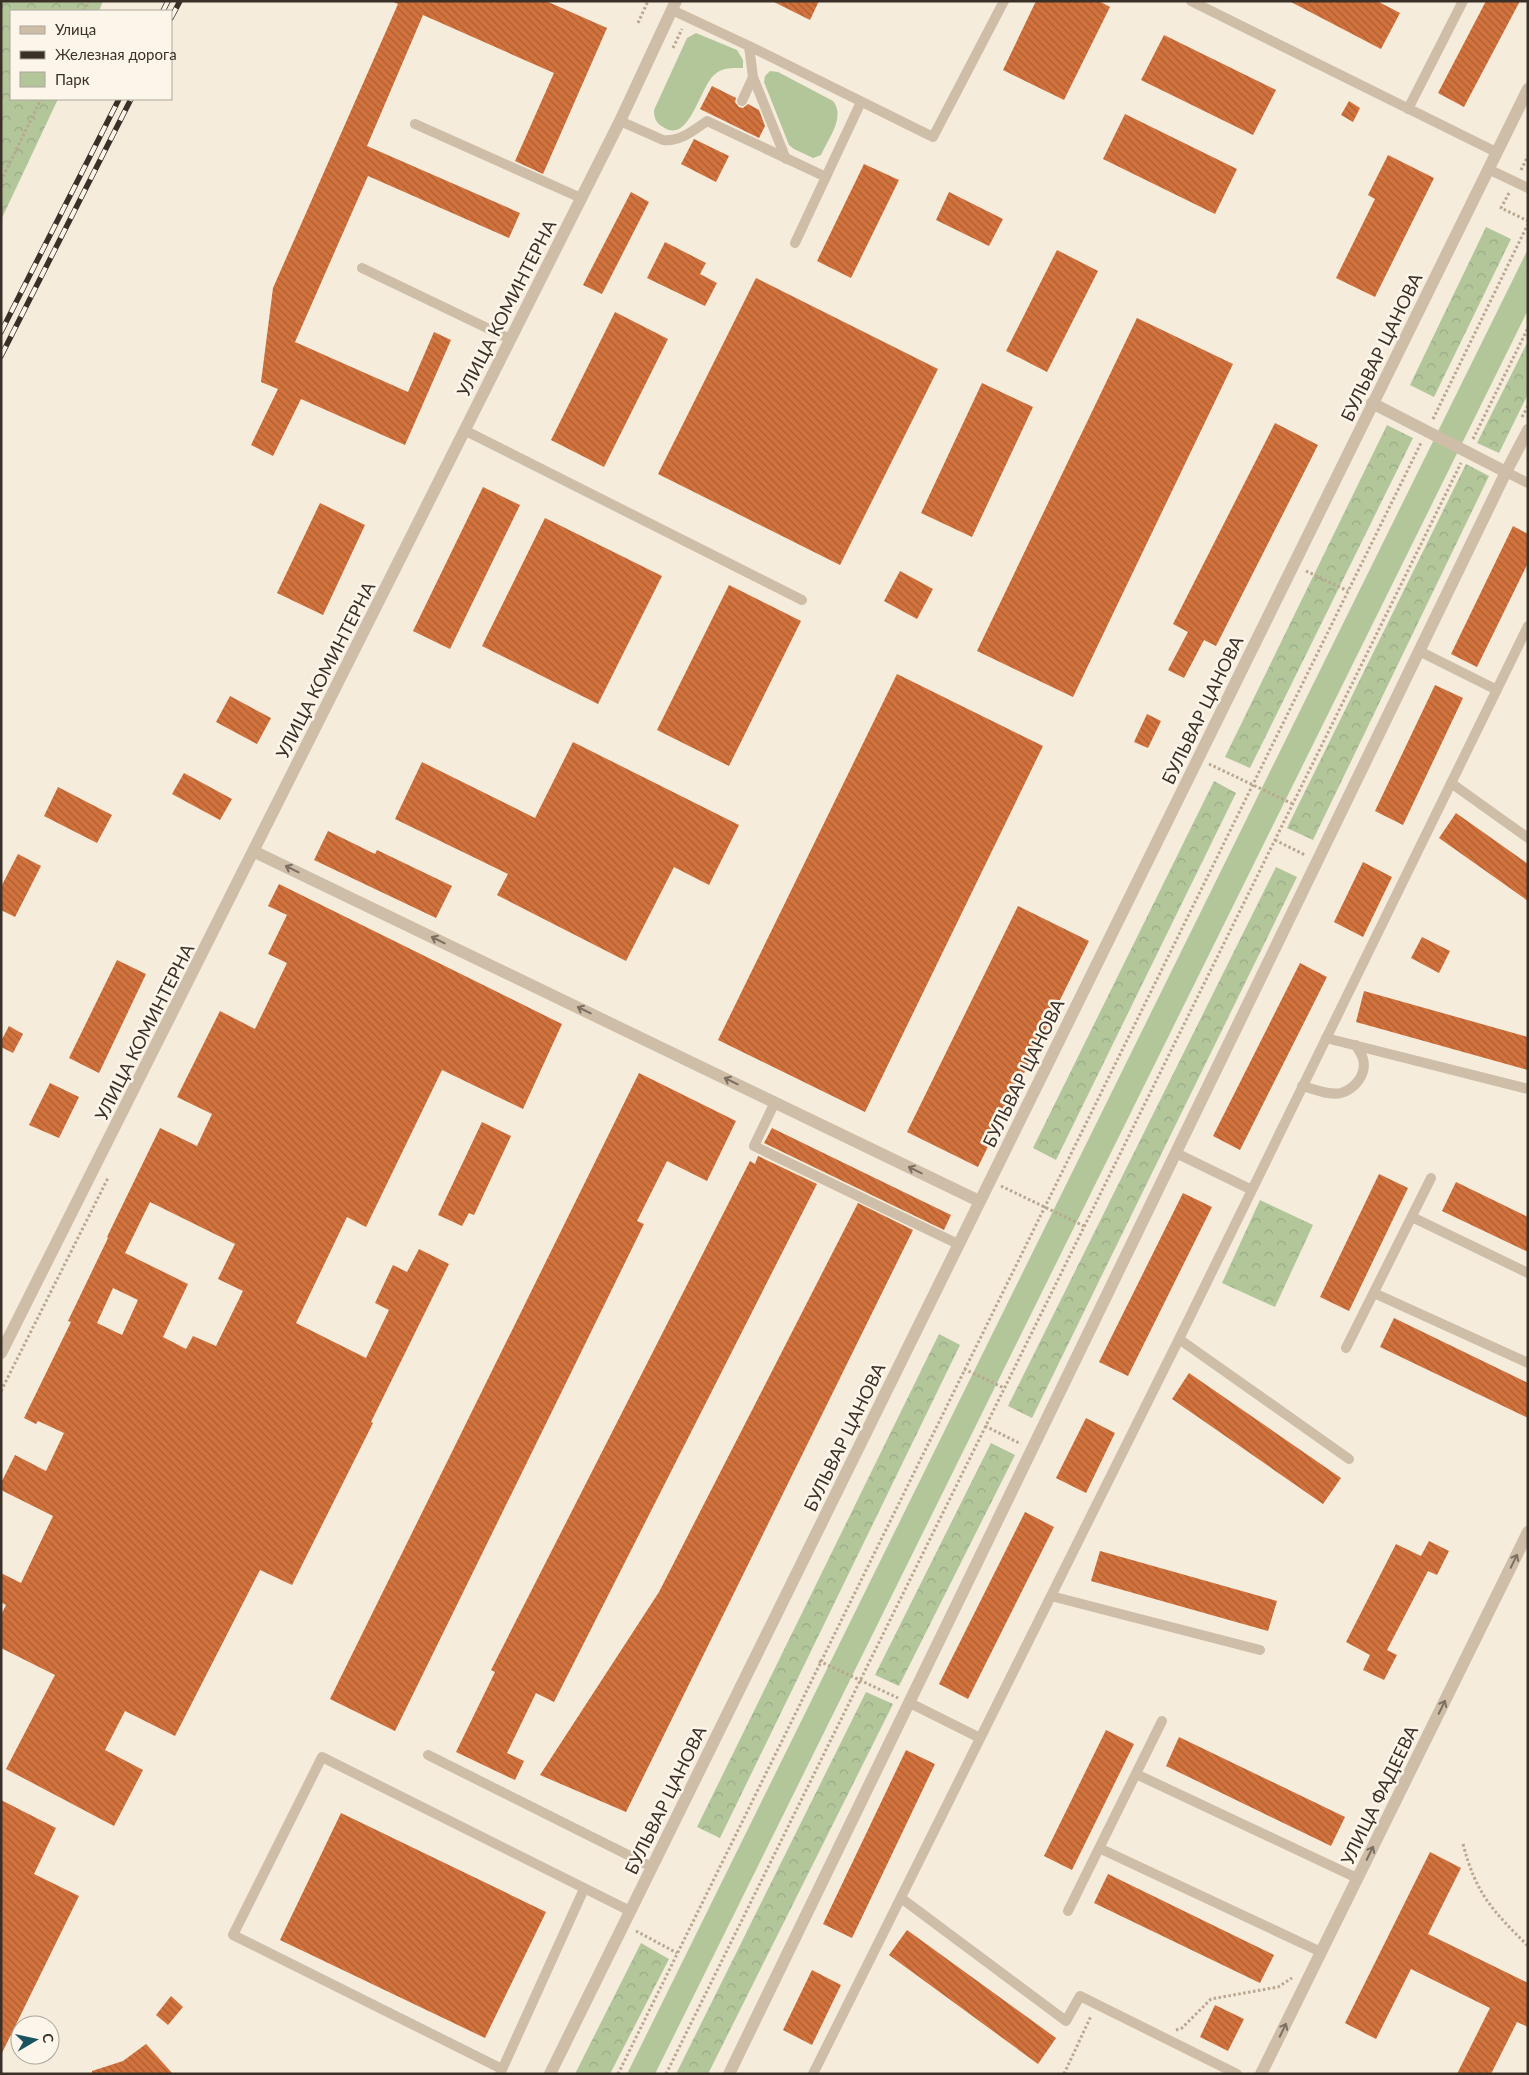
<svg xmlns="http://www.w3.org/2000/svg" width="1529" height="2075" viewBox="0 0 1529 2075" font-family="Lato,sans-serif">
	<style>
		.green { fill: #b2c69a }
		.forest { fill: url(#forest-crowns) }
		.building { fill: url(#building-back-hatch); fill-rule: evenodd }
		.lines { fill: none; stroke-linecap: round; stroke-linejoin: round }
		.path { stroke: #baa790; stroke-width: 3; stroke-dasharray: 2.5 2.5; stroke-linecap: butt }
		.service { stroke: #cebda7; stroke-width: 10 }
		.minor { stroke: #cebda7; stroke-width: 12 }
		.tertiary { stroke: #cebda7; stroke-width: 12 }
		.rail-casing { stroke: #3a3028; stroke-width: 5.5 }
		.rail { stroke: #fcf5e9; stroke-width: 4; stroke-dasharray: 11; stroke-linecap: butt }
		.oneway { stroke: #7d6f61 }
		.labels { text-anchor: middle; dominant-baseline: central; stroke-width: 5; stroke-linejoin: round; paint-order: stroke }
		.street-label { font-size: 18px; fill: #3a3028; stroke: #fcf5e9 }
	</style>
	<defs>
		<pattern id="forest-crowns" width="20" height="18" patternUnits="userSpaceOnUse" patternTransform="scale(1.25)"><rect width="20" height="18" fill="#b2c69a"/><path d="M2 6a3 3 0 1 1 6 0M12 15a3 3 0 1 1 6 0" fill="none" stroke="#9aaa85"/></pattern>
		<pattern id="building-back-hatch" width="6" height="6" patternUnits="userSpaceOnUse" patternTransform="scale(1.25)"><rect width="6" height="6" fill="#d2723d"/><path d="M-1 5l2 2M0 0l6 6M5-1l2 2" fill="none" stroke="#ab5e33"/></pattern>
	</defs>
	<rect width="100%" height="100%" fill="#f5ecdc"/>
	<path class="green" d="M696 33 737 50 743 60V68C733 68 722 67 714 75 699 89 689 145 663 127 656 123 654 118 654 110L687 38Z
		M770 71 778 72 833 101C846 117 828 139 821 155L813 158 794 149 789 145 764 82 765 76Z
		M1528 249V310L655 2074H627Z"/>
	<path class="forest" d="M1 1H103L99 11H11V99H58L1 220Z
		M1486 227 1511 239 1434 397 1410 385Z
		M1528 341V394L1499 453 1477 443Z
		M1387 425 1413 438 1250 768 1225 757Z
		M1466 464 1489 476 1313 840 1287 828Z
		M1214 781 1236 793 1056 1160 1033 1148Z
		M1276 867 1297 877 1032 1418 1008 1406Z
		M1260 1200 1313 1225 1275 1307 1222 1283Z
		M939 1334 960 1345 720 1838 697 1827Z
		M991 1443 1015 1455 899 1686 875 1675Z
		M866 1692 893 1704 708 2074H676Z
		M641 1943 669 1959 610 2074H575Z"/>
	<path class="building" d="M391 1H546L607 28 543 174 515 161 554 73 423 15 367 146 520 213 509 238 368 176 295 342 408 392 434 332 451 340 405 445 301 399 273 456 251 445 278 389 261 382 273 288 398 4Z
		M772 1H819L810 20Z
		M1036 1H1099L1110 7 1064 100 1003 70Z
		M1289 1H1377L1400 13 1381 49Z
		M1486 1H1520L1464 107 1438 93Z
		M1164 35 1276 90 1253 135 1141 80Z
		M712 86 736 98 735 102 739 107 743 108 748 104 759 110 765 126 759 138 700 109Z
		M1349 101 1360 108 1353 122 1341 115Z
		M1125 114 1237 169 1215 214 1103 159Z
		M694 139 729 156 716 182 681 164Z
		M1388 155 1434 178 1375 297 1336 278 1375 199 1368 195Z
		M864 164 899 180 851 278 817 261Z
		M631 192 649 202 602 294 583 285Z
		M949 192 1003 219 989 246 936 220Z
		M665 242 706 263 700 274 717 283 705 306 647 278Z
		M1057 250 1098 271 1047 372 1006 351Z
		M756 278 938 369 840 565 658 474Z
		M615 312 668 339 604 467 551 440Z
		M1137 318 1233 364 1073 697 977 651Z
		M982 383 1033 407 972 537 921 513Z
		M1275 423 1318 445 1216 646 1204 640 1184 678 1168 670 1188 632 1173 624Z
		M483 487 520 505 450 649 413 631Z
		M320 503 365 525 323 615 277 593Z
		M545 518 662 576 598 704 482 646Z
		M1513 526 1528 534V563L1477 667 1451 654Z
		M900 571 933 589 917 619 884 601Z
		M729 585 801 621 729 766 657 730Z
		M897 674 1043 746 865 1112 718 1040Z
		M1435 685 1463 698 1403 825 1375 811Z
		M230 696 271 718 257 744 216 722Z
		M1147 714 1161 721 1148 748 1134 742Z
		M573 742 739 825 709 885 674 867 626 961 497 895 508 874 395 819 422 762 535 818Z
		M184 773 232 799 220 820 172 794Z
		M58 787 112 815 97 843 44 816Z
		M1456 813 1528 864V901L1439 838Z
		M328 831 375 854 377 850 452 886 436 918 314 860Z
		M18 854 41 866 15 917 1 910V887Z
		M1363 862 1392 877 1363 937 1334 922Z
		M279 884 562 1024 523 1109 442 1070 366 1227 347 1217 296 1323 366 1358 389 1310 375 1303 393 1265 407 1272 419 1249 449 1264 371 1422 373 1423 292 1585 260 1570 175 1736 125 1711 105 1750 143 1770 114 1826 6 1769 55 1675 1 1648V1615L6 1605 1 1602V1573L21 1583 53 1516 1 1490V1483L15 1455 46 1471 64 1433 38 1421 36 1424 24 1418 71 1322 68 1321 108 1238 107 1237 160 1128 197 1146 212 1114 177 1097 220 1011 255 1029 287 963 268 954 287 915 268 906ZM150 1202 235 1244 218 1279 243 1291 216 1346 193 1336 186 1349 163 1337 188 1284 125 1253ZM113 1288 138 1300 122 1335 97 1323Z
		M1018 906 1089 941 978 1167 907 1132Z
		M1422 937 1450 951 1439 973 1411 958Z
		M117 960 146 974 99 1073 69 1058Z
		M1300 963 1327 977 1240 1150 1213 1136Z
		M1364 991 1528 1037V1070L1356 1022Z
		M9 1026 23 1034 13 1053 1 1047V1041Z
		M639 1073 736 1121 707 1181 667 1161 637 1221 644 1224 395 1731 330 1699Z
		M50 1083 79 1097 59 1138 29 1125Z
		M482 1122 511 1136 474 1215 469 1213 462 1226 438 1215Z
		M772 1128 951 1215 944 1230 764 1143Z
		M758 1156 817 1184 554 1702 536 1693 507 1753 524 1761 515 1780 456 1752 495 1672 491 1670 750 1161 755 1164Z
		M1379 1174 1408 1188 1349 1311 1320 1297Z
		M1456 1182 1528 1217V1252L1442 1211Z
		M1183 1193 1212 1207 1128 1376 1099 1362Z
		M858 1203 913 1230 626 1812 540 1775 659 1592Z
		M1394 1318 1528 1383V1418L1380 1347Z
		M1189 1373 1341 1478 1323 1504 1172 1399Z
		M1086 1418 1115 1433 1086 1493 1056 1478Z
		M1025 1512 1054 1527 968 1699 939 1684Z
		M1429 1541 1449 1551 1437 1575 1428 1571 1387 1650 1397 1655 1384 1680 1363 1670 1370 1655 1346 1642 1396 1544 1421 1556Z
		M1100 1551 1277 1601 1268 1631 1091 1581Z
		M1106 1730 1134 1744 1072 1870 1044 1856Z
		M1179 1737 1345 1817 1331 1846 1166 1766Z
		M906 1750 935 1764 852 1938 823 1924Z
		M1 1800 56 1828 34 1874 79 1896 1 2055Z
		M341 1813 546 1912 485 2038 280 1940Z
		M1430 1852 1461 1868 1428 1934 1528 1983V2027L1517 2022 1491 2074H1457L1490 2008 1411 1969 1376 2039 1345 2023Z
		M1108 1874 1274 1955 1260 1983 1094 1903Z
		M907 1930 1056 2038 1038 2064 889 1955Z
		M812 1970 841 1985 812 2045 783 2030Z
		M171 1996 183 2007 168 2025 156 2015Z
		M1215 2005 1244 2019 1228 2051 1200 2037Z
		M146 2044 173 2074H92V2071L123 2061Z"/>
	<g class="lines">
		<path class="path" d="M84 11 89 1
			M638 23 648 1
			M673 48 682 29
			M1521 170 1528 156
			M1 181 41 99
			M1509 193 1501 208 1528 221
			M1522 417 1528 406
			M1433 419 1528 224
			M1473 439 1528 328
			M1306 571 1348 591
			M1209 764 1293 804
			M1275 840 1305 855
			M1001 1186 1084 1226
			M964 1369 1004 1388
			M1 1391 108 1178
			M985 1426 1021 1444
			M819 1661 898 1698
			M1463 1844C1476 1894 1492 1910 1528 1946
			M636 1931 677 1953
			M1176 2030 1182 2028 1211 1999 1278 1987 1292 1978
			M618 2074 1421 443
			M666 2074 1461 463
			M1064 2074 1091 2016"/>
		<path class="service" d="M1191 1 1496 152
			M672 10 749 46 933 137 1004 1
			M753 77 786 159
			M742 101 753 77 749 46
			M1408 109 1463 1
			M620 121 663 140C680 142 694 130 707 121L826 177
			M415 124 581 198
			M1488 169 1528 188
			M795 243 861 102
			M362 268 510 339
			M464 430 802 600
			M1506 472 1528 483
			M1419 651 1497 690
			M1451 783 1528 838
			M1326 1038 1528 1089
			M1302 1086C1314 1089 1330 1096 1341 1093 1355 1089 1367 1074 1363 1059 1362 1055 1358 1049 1356 1045
			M775 1102 754 1146 958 1244
			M1176 1153 1252 1190
			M1412 1217 1528 1273
			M1374 1293 1528 1363
			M1179 1339 1349 1459
			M1346 1348 1431 1178
			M1051 1596 1260 1650
			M910 1703 980 1738
			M428 1755 652 1867
			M1136 1774 1357 1878
			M1099 1848 1321 1952
			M901 1898 1066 2021 1080 1996 1237 2074
			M1068 1911 1162 1721
			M502 2069 233 1935 322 1757 630 1911
			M500 2074 584 1889
			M813 2074 1179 1339 1528 626"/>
		<path class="minor" d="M1372 403 1506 472
			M729 2074 1506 472 1528 430"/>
		<path class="tertiary" d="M255 852 979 1201
			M1 1353 620 121 676 1
			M550 2074 1528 89
			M1261 2074 1528 1532"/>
		<defs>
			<path id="rail" d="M163 11 168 1
				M171 18 180 1
				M1 332 119 99
				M1 356 131 99"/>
		</defs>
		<use href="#rail" class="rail-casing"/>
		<use href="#rail" class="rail"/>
	</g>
	<defs><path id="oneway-shaft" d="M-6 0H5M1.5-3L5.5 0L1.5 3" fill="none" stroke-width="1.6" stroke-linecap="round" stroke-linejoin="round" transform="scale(1.25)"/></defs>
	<g class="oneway">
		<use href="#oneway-shaft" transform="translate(292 869) rotate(-154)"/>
		<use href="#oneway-shaft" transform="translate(438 940) rotate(-154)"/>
		<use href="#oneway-shaft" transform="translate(584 1010) rotate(-154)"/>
		<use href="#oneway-shaft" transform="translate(731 1081) rotate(-154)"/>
		<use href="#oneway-shaft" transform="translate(915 1170) rotate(-154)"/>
		<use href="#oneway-shaft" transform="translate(1514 1561) rotate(-64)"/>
		<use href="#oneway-shaft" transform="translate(1442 1707) rotate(-64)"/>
		<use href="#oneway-shaft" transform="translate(1370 1853) rotate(-64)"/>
		<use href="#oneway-shaft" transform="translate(1283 2030) rotate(-64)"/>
	</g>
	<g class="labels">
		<g class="street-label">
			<text transform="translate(506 308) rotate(-63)">УЛИЦА КОМИНТЕРНА</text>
			<text transform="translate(1381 347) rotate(-64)">БУЛЬВАР ЦАНОВА</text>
			<text transform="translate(325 670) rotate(-63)">УЛИЦА КОМИНТЕРНА</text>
			<text transform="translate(1202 710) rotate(-64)">БУЛЬВАР ЦАНОВА</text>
			<text transform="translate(144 1032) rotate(-63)">УЛИЦА КОМИНТЕРНА</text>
			<text transform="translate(1023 1073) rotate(-64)">БУЛЬВАР ЦАНОВА</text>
			<text transform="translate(844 1437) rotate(-64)">БУЛЬВАР ЦАНОВА</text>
			<text transform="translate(1379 1795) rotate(-64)">УЛИЦА ФАДЕЕВА</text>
			<text transform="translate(665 1800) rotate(-64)">БУЛЬВАР ЦАНОВА</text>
		</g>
	</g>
	<rect width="1529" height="2075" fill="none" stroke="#3a3028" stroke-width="5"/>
	<rect x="10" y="10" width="162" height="90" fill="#fcf5e9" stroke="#aea69c"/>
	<rect x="20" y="26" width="25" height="8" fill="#cebda7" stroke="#aea69c"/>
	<text x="55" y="35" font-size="15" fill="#3a3028">Улица</text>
	<rect x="20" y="51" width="25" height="8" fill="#3a3028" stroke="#aea69c"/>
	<text x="55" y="60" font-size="15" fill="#3a3028">Железная дорога</text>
	<rect x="20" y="72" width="25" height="15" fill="#b2c69a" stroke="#aea69c"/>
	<text x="55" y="85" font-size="15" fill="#3a3028">Парк</text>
	<g transform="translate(35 2040) rotate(81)"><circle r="24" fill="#fcf5e9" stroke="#aea69c"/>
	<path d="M0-4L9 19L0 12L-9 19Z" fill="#195360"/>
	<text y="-8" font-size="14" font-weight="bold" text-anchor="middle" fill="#3a3028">С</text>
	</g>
</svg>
